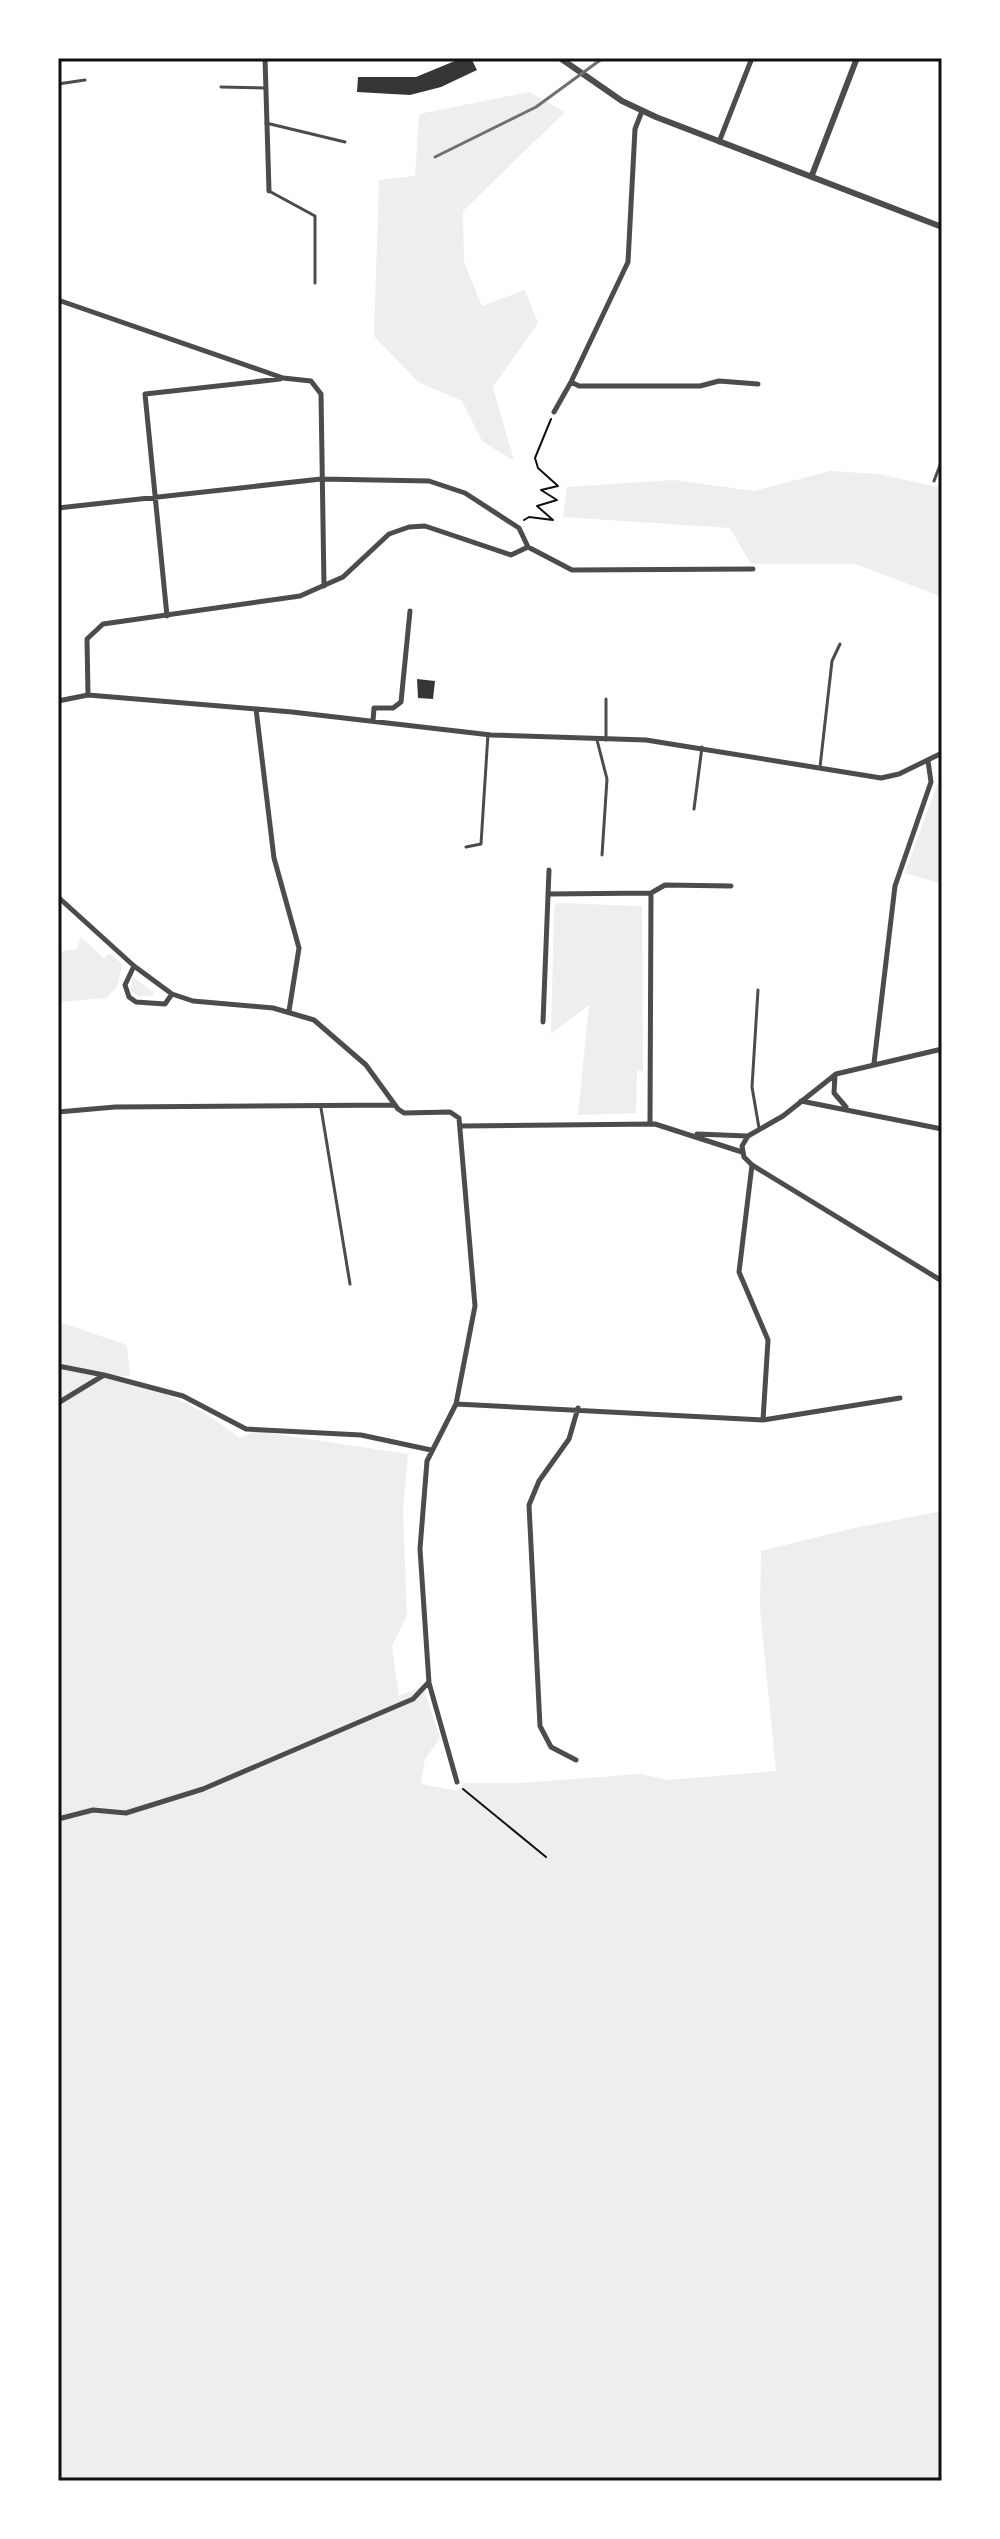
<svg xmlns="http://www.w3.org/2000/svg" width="1000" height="2539" viewBox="0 0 1000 2539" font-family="Overpass,sans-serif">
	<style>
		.green { fill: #eee }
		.building { fill: #353535 }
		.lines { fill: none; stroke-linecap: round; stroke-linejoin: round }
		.path { stroke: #111; stroke-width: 2 }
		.service { stroke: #4c4c4c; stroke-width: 3 }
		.minor { stroke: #4c4c4c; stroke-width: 5 }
		.tertiary { stroke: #4c4c4c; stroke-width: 6 }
		.rail { stroke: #707070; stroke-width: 3 }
		.neatline { fill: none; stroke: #111; stroke-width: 3 }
	</style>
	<rect width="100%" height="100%" fill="#fff"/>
	<path class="green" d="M529 92 565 112 463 211 464 262 482 306 525 290 538 323 493 387 514 461 482 441 462 401 418 382 374 336 379 180 415 176 419 114Z
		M830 471 879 474 942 488V597L856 564H751L730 528 563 517 567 487 674 480 754 491Z
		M942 771V884L905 873Z
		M557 903 642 906 643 1071H637L636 1113 578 1115 589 1005 551 1034 554 907Z
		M81 937 104 958 110 953 122 964 118 985 107 998 58 1002V952L77 949Z
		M132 976 154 993 152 996H138L131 991Z
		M58 1316 62 1323 127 1345 130 1376 110 1375C161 1391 198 1403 239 1438L255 1431 408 1454 403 1509 407 1615 392 1646 399 1696 423 1686 440 1738 425 1759 421 1784 457 1791 463 1783H521L641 1774 668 1780 776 1771 760 1609 761 1551 854 1528 942 1511V2481H58Z"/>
	<path class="building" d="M462 58H471L477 70 441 87 410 95 357 92 358 77H416Z
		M417 679 435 681 433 699 418 698Z"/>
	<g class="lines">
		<path class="path" d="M524 520 529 517 553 520 537 506 557 500 541 490 558 486 538 468 535 458 551 419
			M463 1789 546 1857"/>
		<path class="service" d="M58 84 85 80
			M221 87 266 88
			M266 123 345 142
			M269 191 315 216V283
			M934 481 942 460
			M597 740 607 779 602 855
			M606 740V699
			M820 767 832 661 840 644
			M694 809 702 747
			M466 847 481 844 488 734
			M758 990 752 1087 759 1128
			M321 1108 350 1284"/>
		<path class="minor" d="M265 58 269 191
			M642 111 635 129 628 262 571 382 579 386H700L719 381 758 384
			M719 142 752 58
			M58 300 283 378 311 381 321 394 324 586
			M554 412 571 382
			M58 508 321 479 429 481 465 493 519 528 528 547 572 570 753 569
			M167 616 145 394 280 379
			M88 695 87 639 103 624 300 596 343 577 389 534 409 527 425 526 511 555 528 547
			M58 701 88 695 292 712 491 735 646 740 881 778 899 774 942 753
			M256 709 274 858 299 948 289 1011
			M373 721 374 708H393L401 702 410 611
			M548 894 651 893 665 885 731 886
			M58 897 134 966 172 994 193 1001 273 1008 314 1020 366 1065 398 1109 404 1113 450 1112 459 1118 475 1306 456 1404 427 1461 420 1549 429 1683 457 1782
			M134 966 125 985 129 997 136 1002 165 1004 172 994
			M543 1022 549 870
			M942 1049 836 1074 783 1116 748 1136 742 1146 744 1157 752 1165 942 1281
			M874 1063 895 886 931 782 928 761
			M835 1075 834 1093 846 1107
			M801 1101 942 1129
			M58 1112 115 1107 395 1105
			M650 1124 651 893
			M462 1126 655 1124 742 1152
			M697 1134 747 1136
			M752 1165 739 1272 768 1340 763 1420
			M58 1366 104 1375 58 1403
			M104 1375 183 1396 246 1429 361 1435 431 1450
			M456 1404 763 1420 900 1398
			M576 1760 551 1747 540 1726 529 1505 539 1481 569 1439 578 1408
			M58 1819 93 1810 126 1813 203 1789 413 1699 428 1683"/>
		<path class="tertiary" d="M560 58 622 101 656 117 942 227
			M812 175 857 58"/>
		<path class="rail" d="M435 157 536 107 603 58"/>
	</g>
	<rect width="1000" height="2539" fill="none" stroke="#ffffff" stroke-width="120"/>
	<rect x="60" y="60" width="880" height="2419" class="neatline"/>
</svg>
